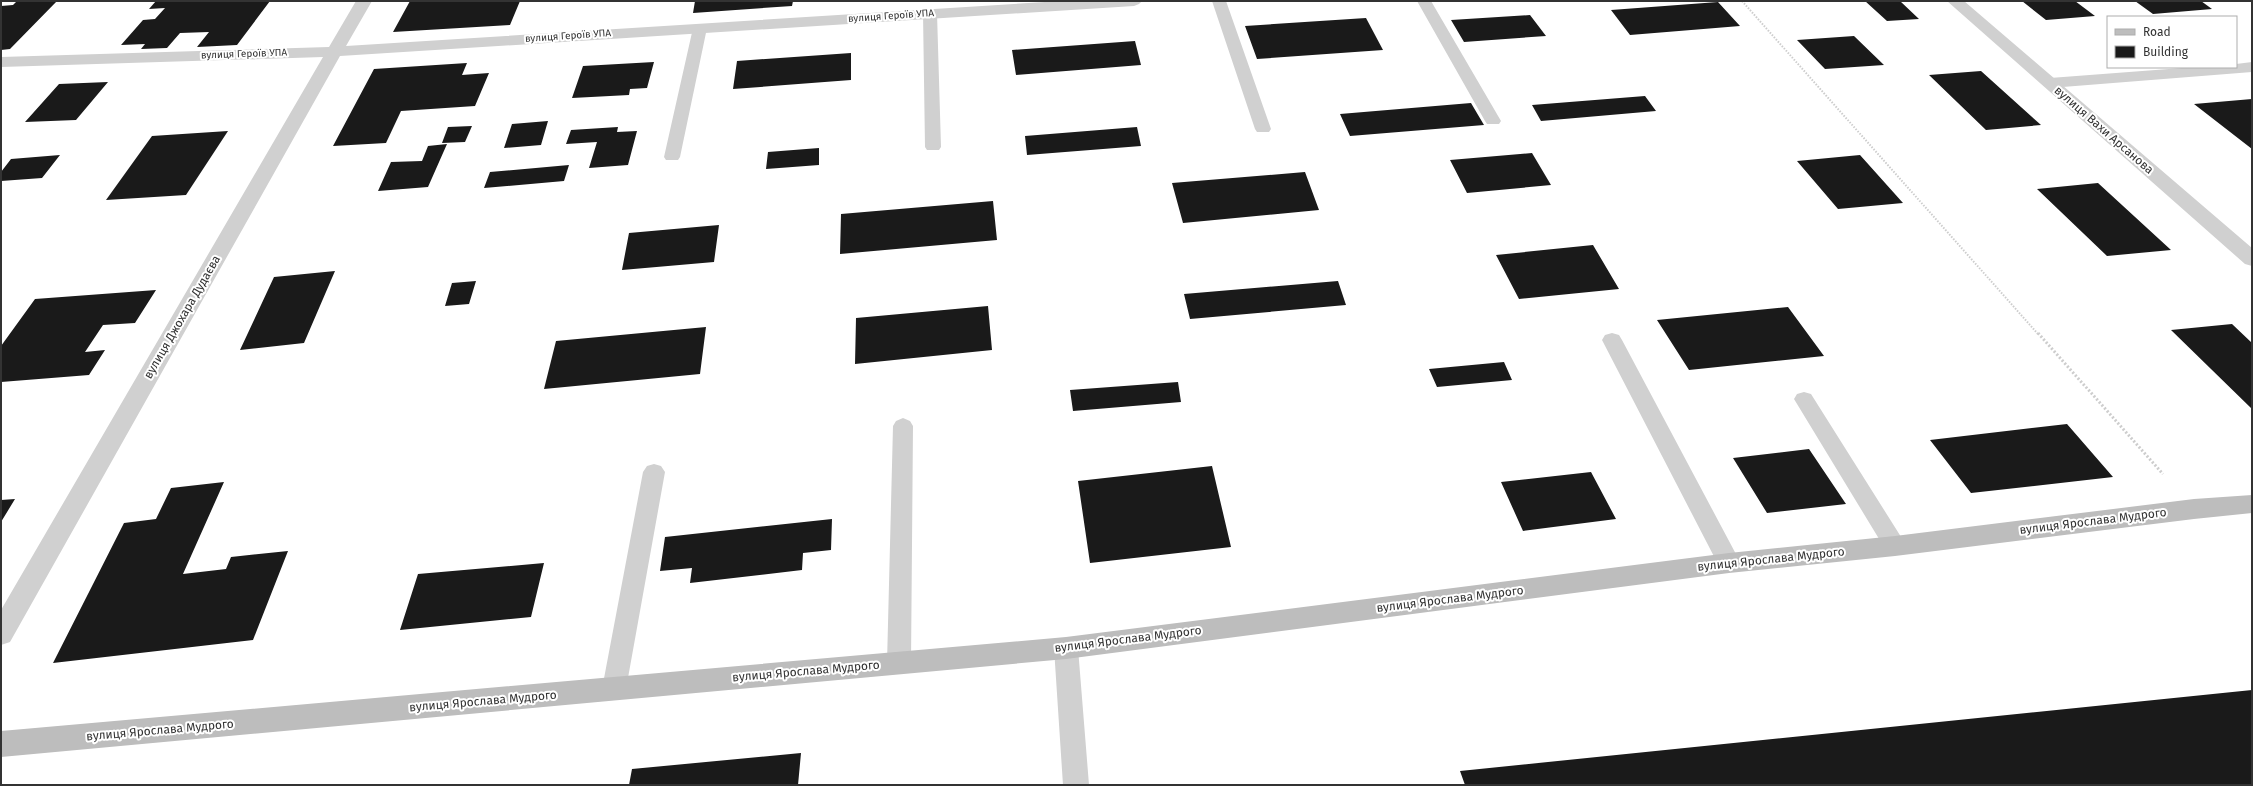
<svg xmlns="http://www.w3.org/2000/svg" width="2253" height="786" viewBox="0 0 2253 786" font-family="'Fira Sans',sans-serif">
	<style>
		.building { fill: #1a1a1a }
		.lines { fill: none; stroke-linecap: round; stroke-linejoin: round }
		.path-far1 { stroke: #cdcdcd; stroke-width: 2; stroke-dasharray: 1.5 1.5; stroke-linecap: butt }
		.path { stroke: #cdcdcd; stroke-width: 3; stroke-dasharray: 2 2; stroke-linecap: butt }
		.lane { fill: #d0d0d0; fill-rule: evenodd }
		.street { fill: #d0d0d0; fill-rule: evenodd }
		.secondary { fill: #bdbdbd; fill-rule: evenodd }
		.labels { text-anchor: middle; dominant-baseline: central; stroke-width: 4; stroke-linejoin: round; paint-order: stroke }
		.far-street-label { font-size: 10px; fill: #333; stroke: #fff }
		.street-label { font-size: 12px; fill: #333; stroke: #fff }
	</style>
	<rect width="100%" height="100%" fill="#fff"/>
	<path class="building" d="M17 1H57L10 49 1 50V6L13 5Z
		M156 1H270L237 45 197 47 209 32 180 33 167 48 141 49 145 44 121 45 143 20 155 19 165 8 149 9Z
		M410 1 465 2 520 1 510 25 393 32Z
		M695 1H793L792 6 693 13Z
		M1865 1H1900L1919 19 1887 21Z
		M2022 1H2075L2095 16 2046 20Z
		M2135 1H2201L2212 9 2153 14Z
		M1718 2 1740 26 1630 35 1611 10Z
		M1530 15 1546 36 1464 42 1451 20Z
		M1366 18 1383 50 1257 59 1245 26Z
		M1854 36 1884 65 1825 69 1797 40Z
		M1135 41 1141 65 1016 75 1012 50Z
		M851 53V80L733 89 737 61Z
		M654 62 647 88 630 89 629 95 572 98 583 66Z
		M467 63 462 75 489 73 475 106 401 111 386 143 333 146 374 69Z
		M1981 71 2041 125 1986 130 1929 75Z
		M108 82 76 120 25 122 59 84Z
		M1645 96 1656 111 1541 121 1532 105Z
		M2252 99V149L2194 104Z
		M1471 103 1484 125 1350 136 1340 114Z
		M548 121 541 145 504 148 512 124Z
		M472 126 465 142 442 143 448 127Z
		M618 127 617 132 637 131 628 165 589 168 597 142 566 144 571 130Z
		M1137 127 1141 146 1027 155 1025 136Z
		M228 131 186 195 106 200 152 136Z
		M447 144 428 187 378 191 391 162 422 161 428 146Z
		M819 148V165L766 169 768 152Z
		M1532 153 1551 185 1467 193 1450 160Z
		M60 155 42 178 1 181V172L11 159Z
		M1860 155 1903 203 1838 209 1797 161Z
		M569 165 564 181 484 188 490 172Z
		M1305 172 1319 210 1183 223 1172 183Z
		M2098 183 2171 250 2107 256 2037 189Z
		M993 201 997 240 840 254 841 214Z
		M719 225 714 262 622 270 629 233Z
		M1593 245 1619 289 1519 299 1496 255Z
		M335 271 304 343 240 350 274 277Z
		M476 281 469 304 445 306 452 283Z
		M1338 281 1346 305 1190 319 1184 294Z
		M156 290 135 323 103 325 85 352 105 350 89 375 1 382V346L35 299Z
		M988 306 992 350 855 364 856 318Z
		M1788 307 1824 356 1689 370 1657 320Z
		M2232 324 2252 343V409L2171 330Z
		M706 327 700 374 544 389 556 341Z
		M1504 362 1512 380 1437 387 1429 369Z
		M1178 382 1181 402 1073 411 1070 390Z
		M2067 424 2113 477 1971 493 1930 440Z
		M1809 449 1846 504 1767 513 1733 458Z
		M1212 466 1231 547 1090 563 1078 481Z
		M1591 472 1616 519 1523 531 1501 482Z
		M224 482 183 574 226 569 231 557 288 551 253 640 53 663 124 523 156 519 171 488Z
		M15 499 1 522V500Z
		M832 519 831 550 803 553 802 570 690 583 692 568 660 571 665 537Z
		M544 563 531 617 400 630 418 574Z
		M2252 690V785H1465L1460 771Z
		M801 753 798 785H629L632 769Z"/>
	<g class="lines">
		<path class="path-far1" d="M1742 1 2038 334"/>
		<path class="path" d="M2038 333 2163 474"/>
		<path class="lane" d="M1212 1H1226L1271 129 1269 132H1257L1255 129Z
			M1417 1H1431L1501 121 1499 124H1487L1485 121Z
			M930 9 937 13 941 147 939 150H927L925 147 923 13Z
			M700 24 707 28 680 157 678 160H666L664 157 693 28Z
			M2252 62V72L2050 88 2045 86 2042 83 2045 80 2050 78 2195 67H2236V64Z
			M1612 333 1619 335 1622 340 1737 556 1740 563 1737 570 1729 572 1721 570 1602 340 1605 335Z
			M1804 392 1811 394 1903 540 1906 546 1903 552 1895 555 1887 552 1794 399 1797 394Z
			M903 418 910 421 913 426 911 663 908 670 899 674 890 670 887 663 893 426 896 421Z
			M654 464 661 466 665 472 626 689 623 697 614 700 605 697 602 689 643 472 647 466Z
			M1066 638 1074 641 1078 648 1089 785H1063L1054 648 1058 641Z"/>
		<path class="street" d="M356 1H372L346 46 1061 1H1142L1139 4 1134 6 340 56 10 642 1 645V610L323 57 1 67V57L329 47Z
			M1947 1H1964L2252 248V266L2245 264Z"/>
		<path class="secondary" d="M2252 495V513L2194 519 1895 556 1729 573 1066 659 1 757V731L1066 637 1729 553 1895 536 2194 499Z"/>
	</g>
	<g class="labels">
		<g class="far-street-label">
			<text transform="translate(891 16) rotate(-4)">вулиця Героїв УПА</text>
			<text transform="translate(568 36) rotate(-4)">вулиця Героїв УПА</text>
			<text transform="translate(244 54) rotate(-2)">вулиця Героїв УПА</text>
		</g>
		<g class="street-label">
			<text transform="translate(2104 130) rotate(41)">вулиця Вахи Арсанова</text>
			<text transform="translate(182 317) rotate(-60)">вулиця Джохара Дудаєва</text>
			<text transform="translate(2093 521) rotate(-7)">вулиця Ярослава Мудрого</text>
			<text transform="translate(1771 559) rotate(-6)">вулиця Ярослава Мудрого</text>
			<text transform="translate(1450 599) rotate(-7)">вулиця Ярослава Мудрого</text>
			<text transform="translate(1128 639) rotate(-7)">вулиця Ярослава Мудрого</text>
			<text transform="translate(806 671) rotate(-5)">вулиця Ярослава Мудрого</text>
			<text transform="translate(483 701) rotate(-5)">вулиця Ярослава Мудрого</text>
			<text transform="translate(160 730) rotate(-5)">вулиця Ярослава Мудрого</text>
		</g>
	</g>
	<rect width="2253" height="786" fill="none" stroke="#333333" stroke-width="4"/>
	<rect x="2107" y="16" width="130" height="52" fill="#ffffff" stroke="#adadad"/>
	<rect x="2115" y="29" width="20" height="6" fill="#bdbdbd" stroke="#adadad"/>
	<text x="2143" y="36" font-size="12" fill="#333333">Road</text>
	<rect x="2115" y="46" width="20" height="12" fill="#1a1a1a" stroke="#adadad"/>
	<text x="2143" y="56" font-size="12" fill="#333333">Building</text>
</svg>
